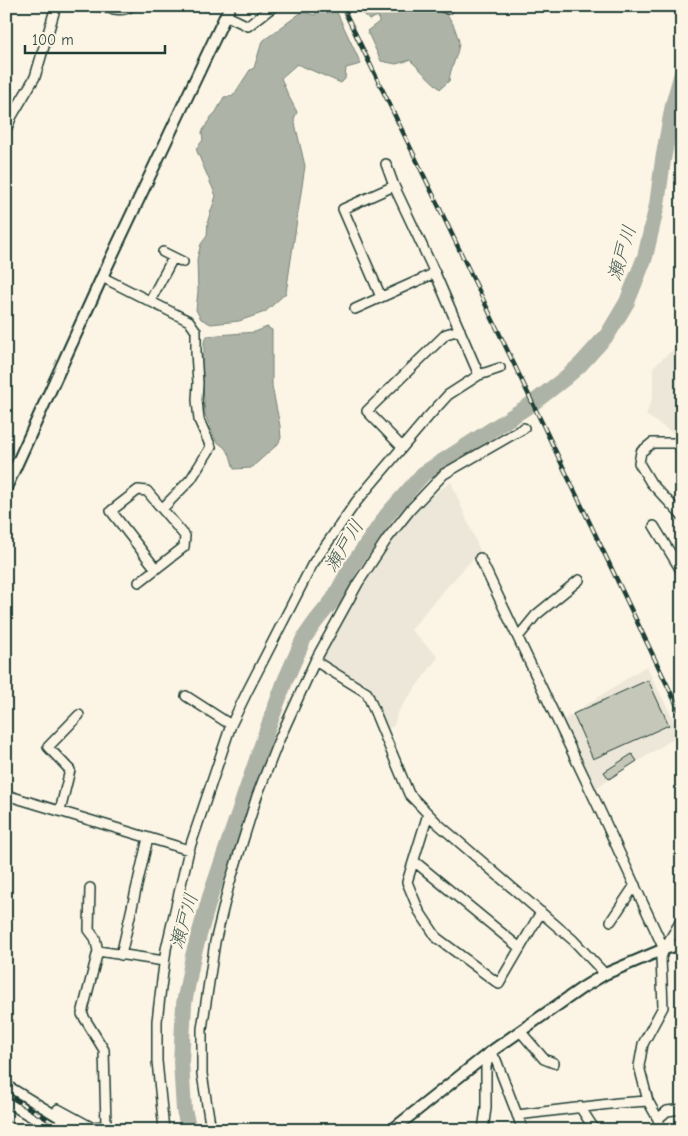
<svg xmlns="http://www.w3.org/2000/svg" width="688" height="1136" viewBox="0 0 688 1136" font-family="'Comic Neue','Klee One',sans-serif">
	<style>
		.built { fill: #ece7d8 }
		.water { fill: #aeb3a7; stroke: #758479 }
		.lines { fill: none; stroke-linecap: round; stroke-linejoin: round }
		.river { stroke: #aeb3a7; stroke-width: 16 }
		.building { fill: #c5c7b9; stroke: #1f3d34 }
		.minor-casing { stroke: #1f3d34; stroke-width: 12 }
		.tertiary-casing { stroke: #1f3d34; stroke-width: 14 }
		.minor { stroke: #fcf5e5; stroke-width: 9 }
		.tertiary { stroke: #fcf5e5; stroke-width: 10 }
		.rail-casing { stroke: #1f3d34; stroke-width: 4.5 }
		.rail { stroke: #fcf5e5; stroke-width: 2.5; stroke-dasharray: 8; stroke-linecap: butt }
		.labels { text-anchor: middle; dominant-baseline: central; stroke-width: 4; stroke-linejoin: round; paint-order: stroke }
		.water-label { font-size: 19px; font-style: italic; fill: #435a51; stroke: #fcf5e5 }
	</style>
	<rect width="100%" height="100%" fill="#fcf5e5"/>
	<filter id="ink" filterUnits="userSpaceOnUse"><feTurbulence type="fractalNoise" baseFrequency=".02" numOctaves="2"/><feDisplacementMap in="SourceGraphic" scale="10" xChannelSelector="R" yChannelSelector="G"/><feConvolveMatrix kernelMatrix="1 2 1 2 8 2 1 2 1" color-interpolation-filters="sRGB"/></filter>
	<g filter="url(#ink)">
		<path class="built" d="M682 342V439L646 415 653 396V367Z
			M451 482 480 551 429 607 411 630 438 657 397 713 394 726 388 728 377 701 365 687 322 658 359 587 408 520 433 495Z
			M646 666 681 734 596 788 563 720Z"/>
		<path class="water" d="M320 6H334L361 64 346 68 345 79 341 83 297 64 281 78 288 95 297 112 294 119 305 166 286 293 265 312 239 321 211 324 201 319 196 310 198 291 197 259 201 244 207 236 208 220 216 196 196 149 203 140 202 132 211 117 216 112 224 97 233 96 250 70 254 68 261 45 264 40 302 12 315 15Z
			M364 6H396L398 8C422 4 448 3 456 32 457 35 459 39 459 43 458 56 450 68 449 81L440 89 410 60 396 64 381 61 367 31 379 22 378 16 369 20 362 13Z
			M267 327 272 330V386L280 426 281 438 278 444 251 468 234 469 230 455 224 447 216 441 205 415 201 353 204 352V342L207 336 255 332Z"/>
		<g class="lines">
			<path class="river" d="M189 1130 184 1110 181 1062 184 1004 193 956 210 897 266 733 285 681 304 638 316 621 333 600 351 567 387 515 423 474 533 403 564 379 580 365 608 334 627 302 645 257 657 205 663 160 673 105 682 73"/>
		</g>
		<path class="building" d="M648 680 669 725 593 759 573 714Z
			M632 754 637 761 609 779 604 772Z"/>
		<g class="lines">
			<defs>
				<path id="minor" d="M99 6C109 8 123 13 131 6
					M441 6 448 9
					M225 15 248 26 274 6
					M6 130 12 116 35 77 56 6
					M386 164 394 186 435 273 479 375
					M163 252 183 262
					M102 277 189 321 196 331V352L198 383 197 400 199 420 211 447 191 479 162 509
					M381 297 343 209 394 186
					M150 301 173 258
					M355 309 435 273
					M402 447 367 411 446 334 460 330
					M682 449 676 443H652L641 452 639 463 651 483 682 516
					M654 526 682 572
					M480 558 597 804 664 949
					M139 582 184 547 185 536 147 491 138 490 111 511 156 569
					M518 637 536 615 579 580
					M315 661 367 693 409 794 437 823 573 940 605 974
					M186 696 231 725
					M6 795 189 850
					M60 811 70 770 48 747 79 715
					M428 814 407 882 419 911 437 938 499 984 541 912
					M414 861 520 948
					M90 888 89 930 95 938 98 951
					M611 921 635 885
					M121 955 148 838
					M520 1031 544 1059 554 1063
					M6 1085 80 1130
					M580 1107 595 1130
					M58 1109 91 1127 106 1126
					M6 1114 33 1130
					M517 1115 618 1103 648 1101
					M658 1119 667 1111 682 1109
					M108 1130 106 1126 104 1050 82 1014 98 951 164 961
					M164 1130 157 1061V1021L160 996 166 949 189 850 231 725 247 692 312 565 356 502 428 417 448 395 479 375 500 368
					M211 1130 202 1074V1029L215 942 229 885 257 796 278 742 315 661 358 583 387 539 410 510 444 474 524 428
					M483 1130 486 1108V1067L489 1053 496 1060 523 1130
					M661 1130 658 1119 648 1101 639 1066 643 1044 663 1007 661 958 664 949 682 919"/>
				<path id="tertiary" d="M6 488 102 277 230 6
					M392 1130 489 1053 582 988 605 974 664 949 682 944"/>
			</defs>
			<use href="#minor" class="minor-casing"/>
			<use href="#tertiary" class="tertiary-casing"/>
			<use href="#minor" class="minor"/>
			<use href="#tertiary" class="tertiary"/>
			<defs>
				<path id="rail" d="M342 6 427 182 682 716
					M6 1094 65 1130"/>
			</defs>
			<use href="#rail" class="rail-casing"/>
			<use href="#rail" class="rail"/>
		</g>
	</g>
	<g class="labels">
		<g class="water-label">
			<text transform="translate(622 253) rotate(-73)">瀬戸川</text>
			<text transform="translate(344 546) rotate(-58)">瀬戸川</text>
			<text transform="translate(184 921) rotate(-73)">瀬戸川</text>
		</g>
	</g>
	<rect width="688" height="1136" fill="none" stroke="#fcf5e5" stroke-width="25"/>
	<rect x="12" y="12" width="663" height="1111" fill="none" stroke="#1f3d34" stroke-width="2" filter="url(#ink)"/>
	<path d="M25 45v8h140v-8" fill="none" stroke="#1f3d34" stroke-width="2.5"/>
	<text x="32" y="45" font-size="15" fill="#1f3d34" stroke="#fcf5e5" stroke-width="4" paint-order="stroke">100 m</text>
</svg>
